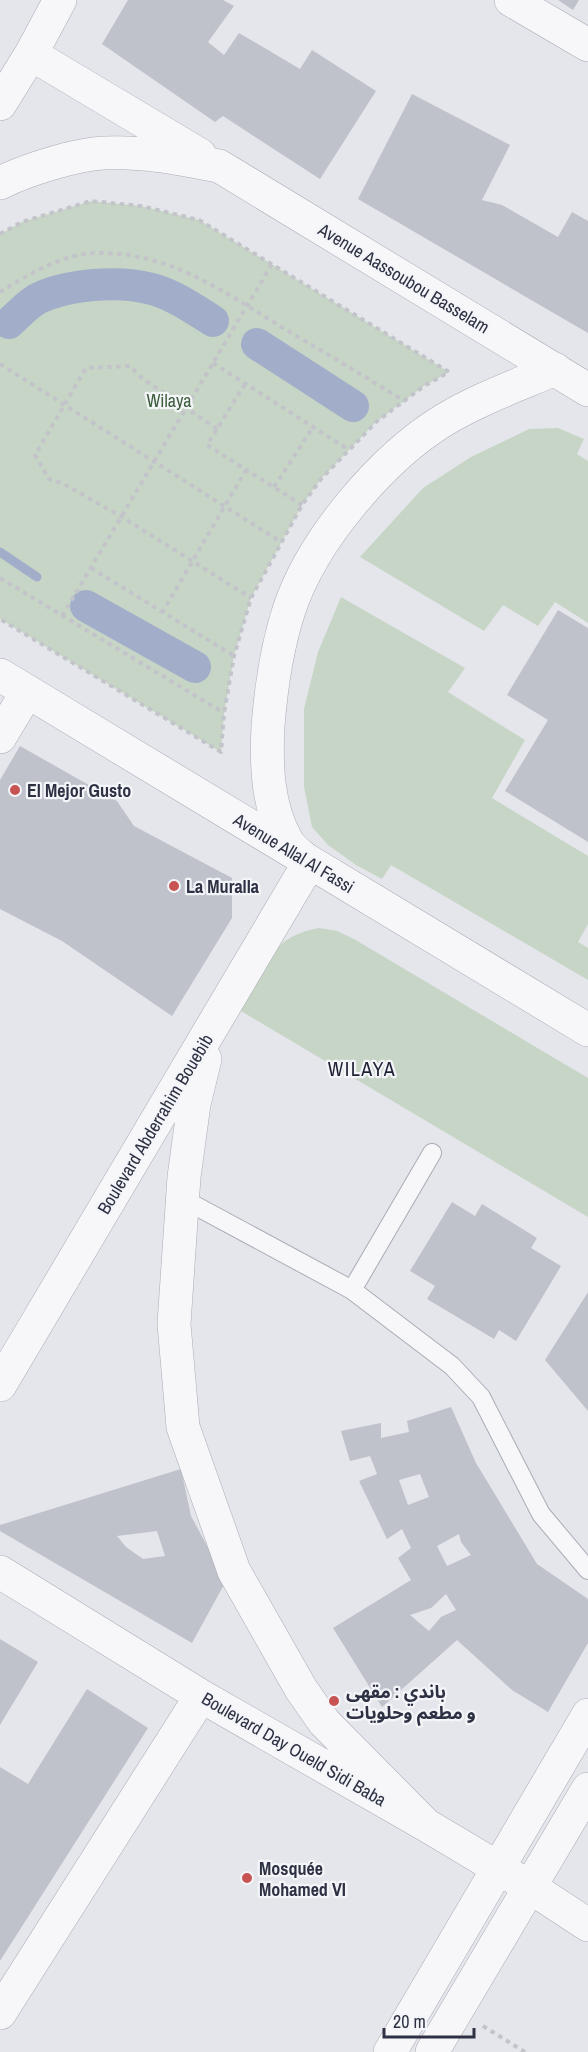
<svg xmlns="http://www.w3.org/2000/svg" width="588" height="2052" viewBox="0 0 588 2052" font-family="'Archivo Narrow','Noto Sans Arabic',sans-serif">
	<style>
		.green { fill: #c7d5c6 }
		.lines { fill: none; stroke-linecap: round; stroke-linejoin: round }
		.stream { stroke: #a2aec9; stroke-width: 9 }
		.canal { stroke: #a2aec9; stroke-width: 32 }
		.building { fill: #bfc1cb; fill-rule: evenodd }
		.service-casing { stroke: #a9acb5; stroke-width: 20 }
		.minor-casing { stroke: #a9acb5; stroke-width: 34 }
		.path { stroke: #c2c4ca; stroke-width: 4; stroke-dasharray: 4.5 4.5; stroke-linecap: butt }
		.service { stroke: #f7f7fa; stroke-width: 18 }
		.minor { stroke: #f7f7fa; stroke-width: 33 }
		.poi-dot { fill: #c75452; stroke: #f4f5f8; stroke-width: 2 }
		.labels { text-anchor: middle; dominant-baseline: central; stroke-width: 4.5; stroke-linejoin: round; paint-order: stroke }
		.street-label { font-size: 18px; fill: #2d3143; stroke: #f4f5f8 }
		.park-label { font-size: 18px; fill: #3c5e3b; stroke: #f4f5f8 }
		.poi-label { font-size: 18px; font-weight: bold; fill: #2d3143; stroke: #f4f5f8; text-anchor: start }
		.neighbourhood-label { font-size: 20px; letter-spacing: 1.5px; fill: #1f2234; stroke: #f4f5f8 }
	</style>
	<rect width="100%" height="100%" fill="#e4e6eb"/>
	<path class="green" d="M91 201 141 206 199 220 449 372 424 386 376 422 321 479 302 505 251 598 234 656 224 713 221 752 0 619V234L22 222Z
		M558 428 584 439 577 454 588 461V623L555 602 538 626 503 605 484 631 360 557 423 488 471 457 529 429Z
		M341 597 465 668 448 692 525 740 492 798 588 856V924L578 942 588 948V980L391 865 382 879 356 865 328 845 312 827 304 787V709L318 652Z
		M319 928 337 931 354 939 588 1078V1217L241 1011C263 970 268 937 319 928Z"/>
	<g class="lines">
		<path class="stream" d="M0 552 37 577"/>
		<path class="canal" d="M9 323C18 315 27 305 37 299 67 284 119 280 152 289 174 295 194 309 213 321
			M257 344 353 406
			M86 606 195 667"/>
	</g>
	<path class="building" d="M128 0H223L234 6 208 42 224 55 239 33 300 69 312 50 376 91 320 179 223 116 215 122 102 44Z
		M558 0H579L573 10Z
		M412 94 510 145 482 200 502 205 558 237 572 212 588 221V333L358 199Z
		M558 610 588 628V842L505 791 548 720 507 695Z
		M20 746 117 801 134 826 232 878V918L172 1016 62 941 0 909V780Z
		M452 1202 475 1216 482 1204 537 1238 531 1248 561 1266 516 1341 499 1330 494 1339 427 1299 435 1286 410 1271Z
		M588 1292V1411L545 1360Z
		M451 1407 476 1463 537 1564 588 1599V1643L548 1712 512 1690 457 1640 382 1707 333 1628 411 1580 398 1558 411 1548 402 1529 387 1539 359 1481 377 1474 370 1456 350 1461 341 1431 381 1423V1438L409 1432 407 1421ZM420 1474 429 1497 408 1505 399 1480ZM459 1534 461 1542 471 1555 447 1566 437 1546ZM446 1594 456 1610 441 1617 429 1631 410 1615 431 1608Z
		M181 1469 191 1516 226 1581 192 1643 0 1531V1525ZM157 1531 165 1556 143 1559 126 1547 117 1536Z
		M0 1639 38 1662 0 1725Z
		M87 1689 148 1728 0 1961V1767L28 1784Z"/>
	<g class="lines">
		<defs>
			<path id="service" d="M183 1199 352 1290 452 1366 481 1397 541 1514 588 1570
				M352 1290 432 1153"/>
			<path id="minor" d="M511 0 588 45
				M31 54 200 155
				M0 104 31 54 60 0
				M0 183C26 170 76 154 105 153 144 151 182 159 219 166L588 390
				M0 675 588 1030
				M0 737 27 692
				M205 1059 194 1104 184 1177 174 1324 183 1427 234 1571 301 1689 324 1722 426 1825
				M0 1385 309 863C302 856 291 849 287 841 267 806 266 764 268 726 271 688 277 647 289 610 312 540 382 458 444 420 479 399 518 385 555 369
				M0 1572 201 1696 426 1825 530 1887 588 1925
				M0 2013 201 1696
				M390 2052 588 1715
				M432 2052 588 1789"/>
		</defs>
		<use href="#service" class="service-casing"/>
		<use href="#minor" class="minor-casing"/>
		<path class="path" d="M0 234 22 222 91 201 141 206 199 220 449 372 424 386 376 422 321 479 302 505 251 598 234 656 224 713 221 752 0 619
			M0 292C29 274 65 252 101 253 171 253 226 293 283 328 324 352 364 376 404 401
			M213 363 349 450
			M0 364 281 542
			M245 384 207 445 302 505
			M217 429 143 379 130 366 86 368 35 455 49 479 64 484 122 517 251 598
			M274 487 313 427
			M91 568 234 656
			M0 578 224 713
			M162 613 246 470
			M62 616 272 264
			M483 2026 525 2052"/>
		<use href="#service" class="service"/>
		<use href="#minor" class="minor"/>
	</g>
	<g class="poi-dot">
		<circle cx="15" cy="790" r="6"/>
		<circle cx="174" cy="886" r="6"/>
		<circle cx="334" cy="1701" r="6"/>
		<circle cx="247" cy="1878" r="6"/>
	</g>
	<g class="labels">
		<g class="street-label">
			<text transform="translate(404 278) rotate(31)">Avenue Aassoubou Basselam</text>
			<text transform="translate(294 853) rotate(31)">Avenue Allal Al Fassi</text>
			<text transform="translate(155 1124) rotate(-59)">Boulevard Abderrahim Bouebib</text>
			<text transform="translate(294 1749) rotate(30)">Boulevard Day Oueld Sidi Baba</text>
		</g>
		<g class="park-label">
			<text x="169" y="400">Wilaya</text>
		</g>
		<g class="poi-label">
			<text x="27" y="790">El Mejor Gusto</text>
			<text x="186" y="886">La Muralla</text>
			<text x="346" y="1691">باندي : مقهى<tspan x="346" dy="21">و مطعم وحلويات</tspan></text>
			<text x="259" y="1868">Mosquée<tspan x="259" dy="21">Mohamed VI</tspan></text>
		</g>
		<g class="neighbourhood-label">
			<text x="362" y="1068">WILAYA</text>
		</g>
	</g>
	<path d="M384 2028v9h90v-9" fill="none" stroke="#2d3143" stroke-width="3"/>
	<text x="393" y="2028" font-size="18" fill="#2d3143" stroke="#f4f5f8" stroke-width="4.5" paint-order="stroke">20 m</text>
</svg>
